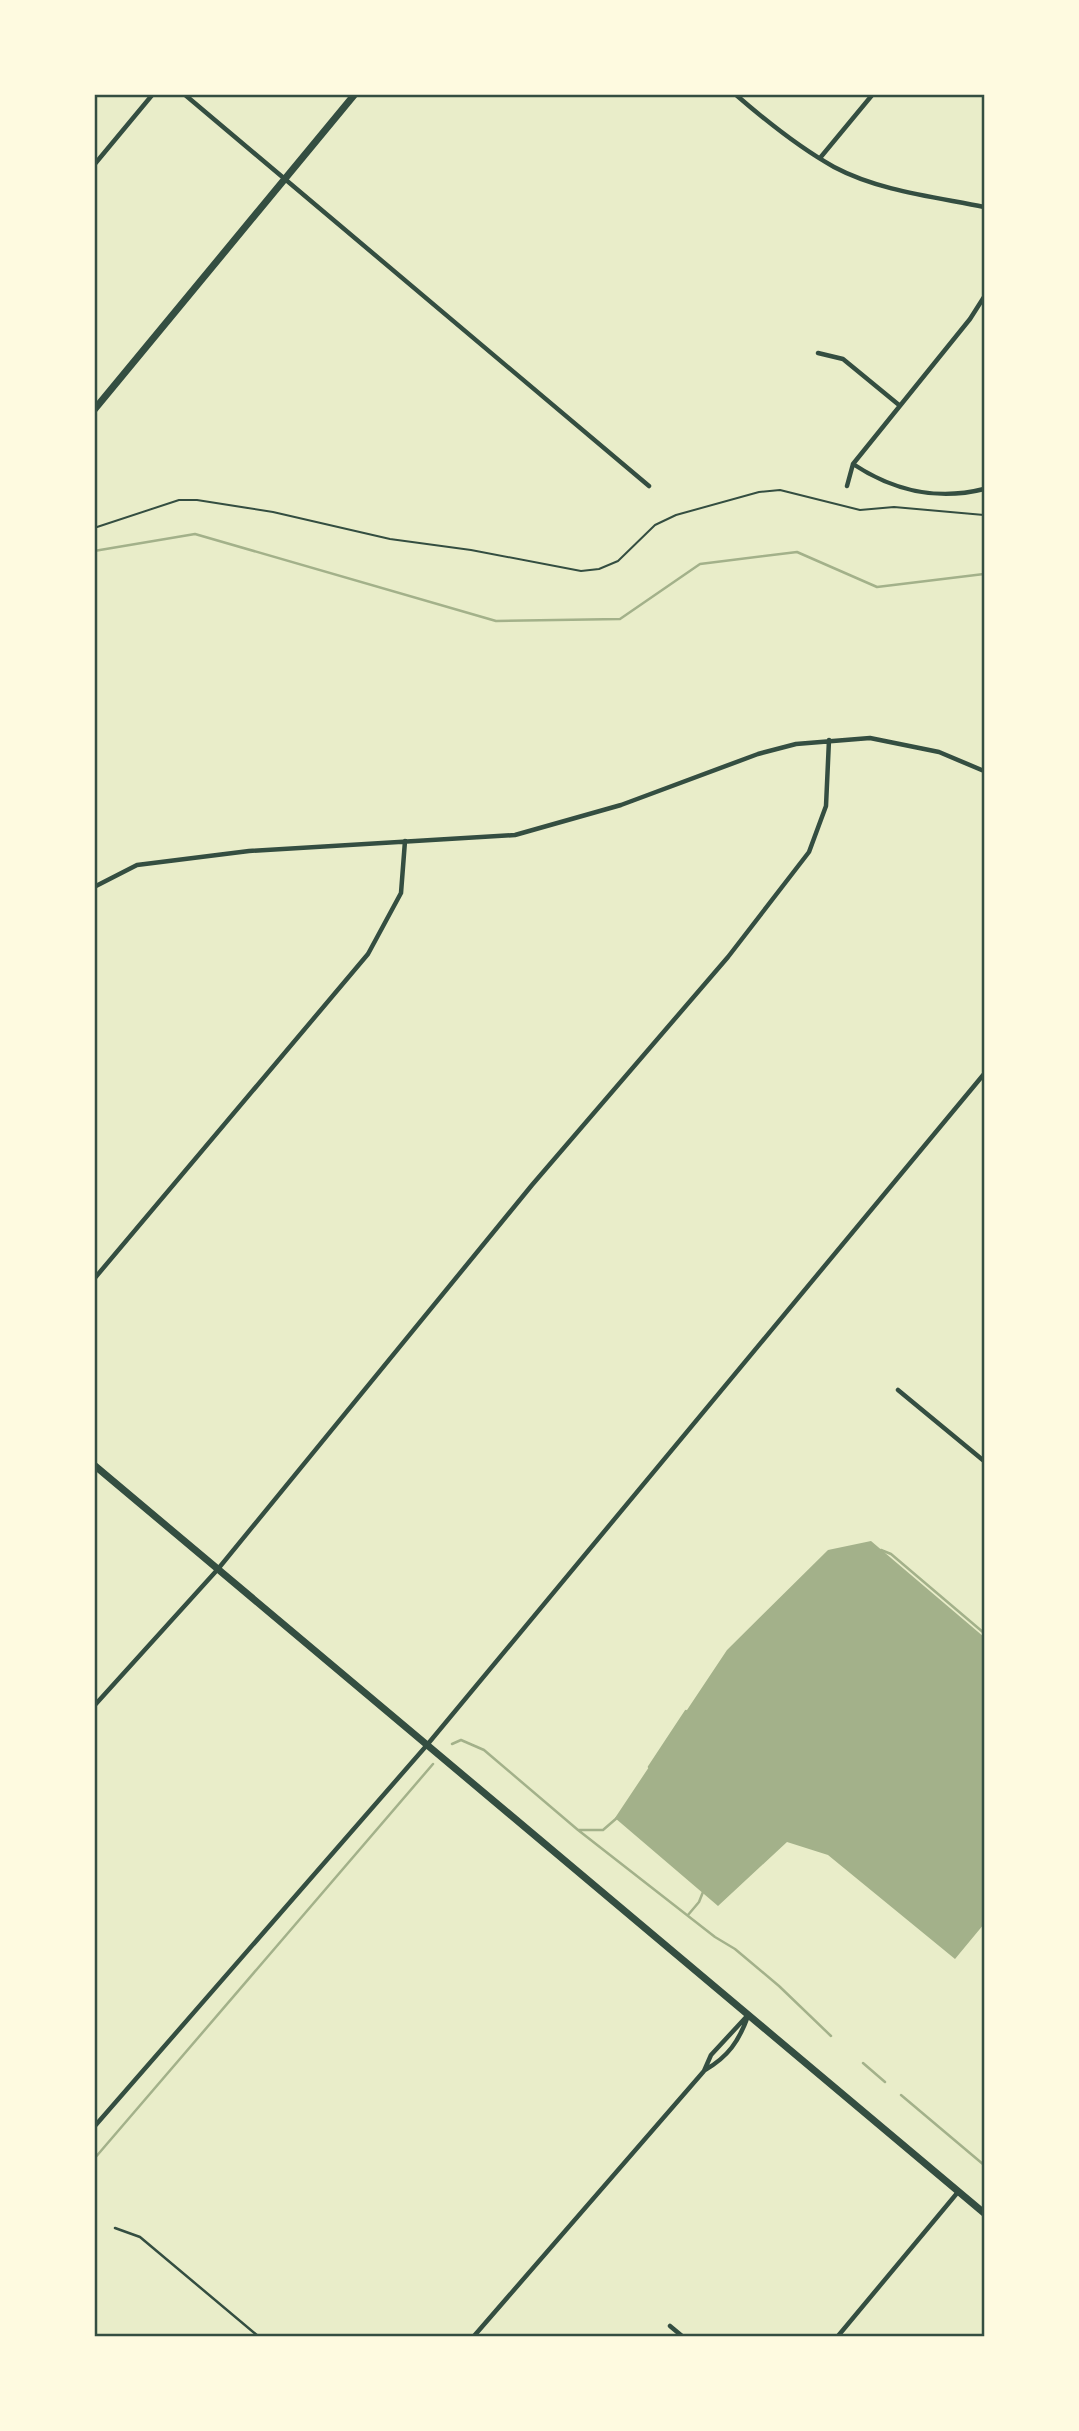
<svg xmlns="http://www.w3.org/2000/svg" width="1079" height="2431" viewBox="0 0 1079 2431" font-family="Mulish,sans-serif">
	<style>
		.water { fill: #a3b18a }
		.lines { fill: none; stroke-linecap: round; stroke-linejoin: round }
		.stream { stroke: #a3b18a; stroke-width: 2.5 }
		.path { stroke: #344e41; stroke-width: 2 }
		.service { stroke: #344e41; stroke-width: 2.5 }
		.minor { stroke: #344e41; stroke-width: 4.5 }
		.secondary { stroke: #344e41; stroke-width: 7 }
		.neatline { fill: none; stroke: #344e41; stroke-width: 2.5 }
	</style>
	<rect width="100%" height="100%" fill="#e9edc9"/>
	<path class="water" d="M871 1541 984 1637V1924L955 1959 828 1855 787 1842 718 1906 615 1818 727 1650 828 1550Z"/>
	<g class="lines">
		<path class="stream" d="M94 551 195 534 496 621 620 619 700 564 797 552 877 587 984 574
			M881 1550 891 1554 984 1633
			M452 1744 461 1740 484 1750 578 1830 715 1937 735 1949 779 1986 831 2036
			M649 1767 686 1711
			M578 1830H603L618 1817
			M688 1915 699 1902 703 1892
			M863 2063 885 2082
			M901 2095 984 2165
			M94 2159 433 1764"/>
		<path class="path" d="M94 528 179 500H197L273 512 390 539 471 550 581 571 599 569 618 561 655 525 676 515 759 492 780 490 860 510 894 507 984 515"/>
		<path class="service" d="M115 2228 140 2237 258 2336"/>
		<path class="minor" d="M184 94 649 486
			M735 94C766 121 798 147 834 167 879 191 935 197 984 207
			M820 158 873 94
			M94 165 153 94
			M818 353 843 359 899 405
			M853 464C892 490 937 501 984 489
			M847 486 853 464 970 319 984 297
			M94 887 137 865 249 851 515 835 621 805 758 754 796 744 870 738 939 752 984 771
			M94 1279 368 954 401 893 405 841
			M898 1390 984 1461
			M94 1706 218 1569 532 1185 728 957 809 852 826 806 829 740
			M705 2070C728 2057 739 2041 748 2016
			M94 2127 427 1745 984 1074
			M670 2326 682 2336
			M474 2336 704 2071 711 2055 748 2015
			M838 2336 958 2192"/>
		<path class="secondary" d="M94 410 355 94
			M94 1465 984 2213"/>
	</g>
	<rect width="1079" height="2431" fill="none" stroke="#fefae0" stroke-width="192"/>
	<rect x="96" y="96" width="887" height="2239" class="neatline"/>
</svg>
